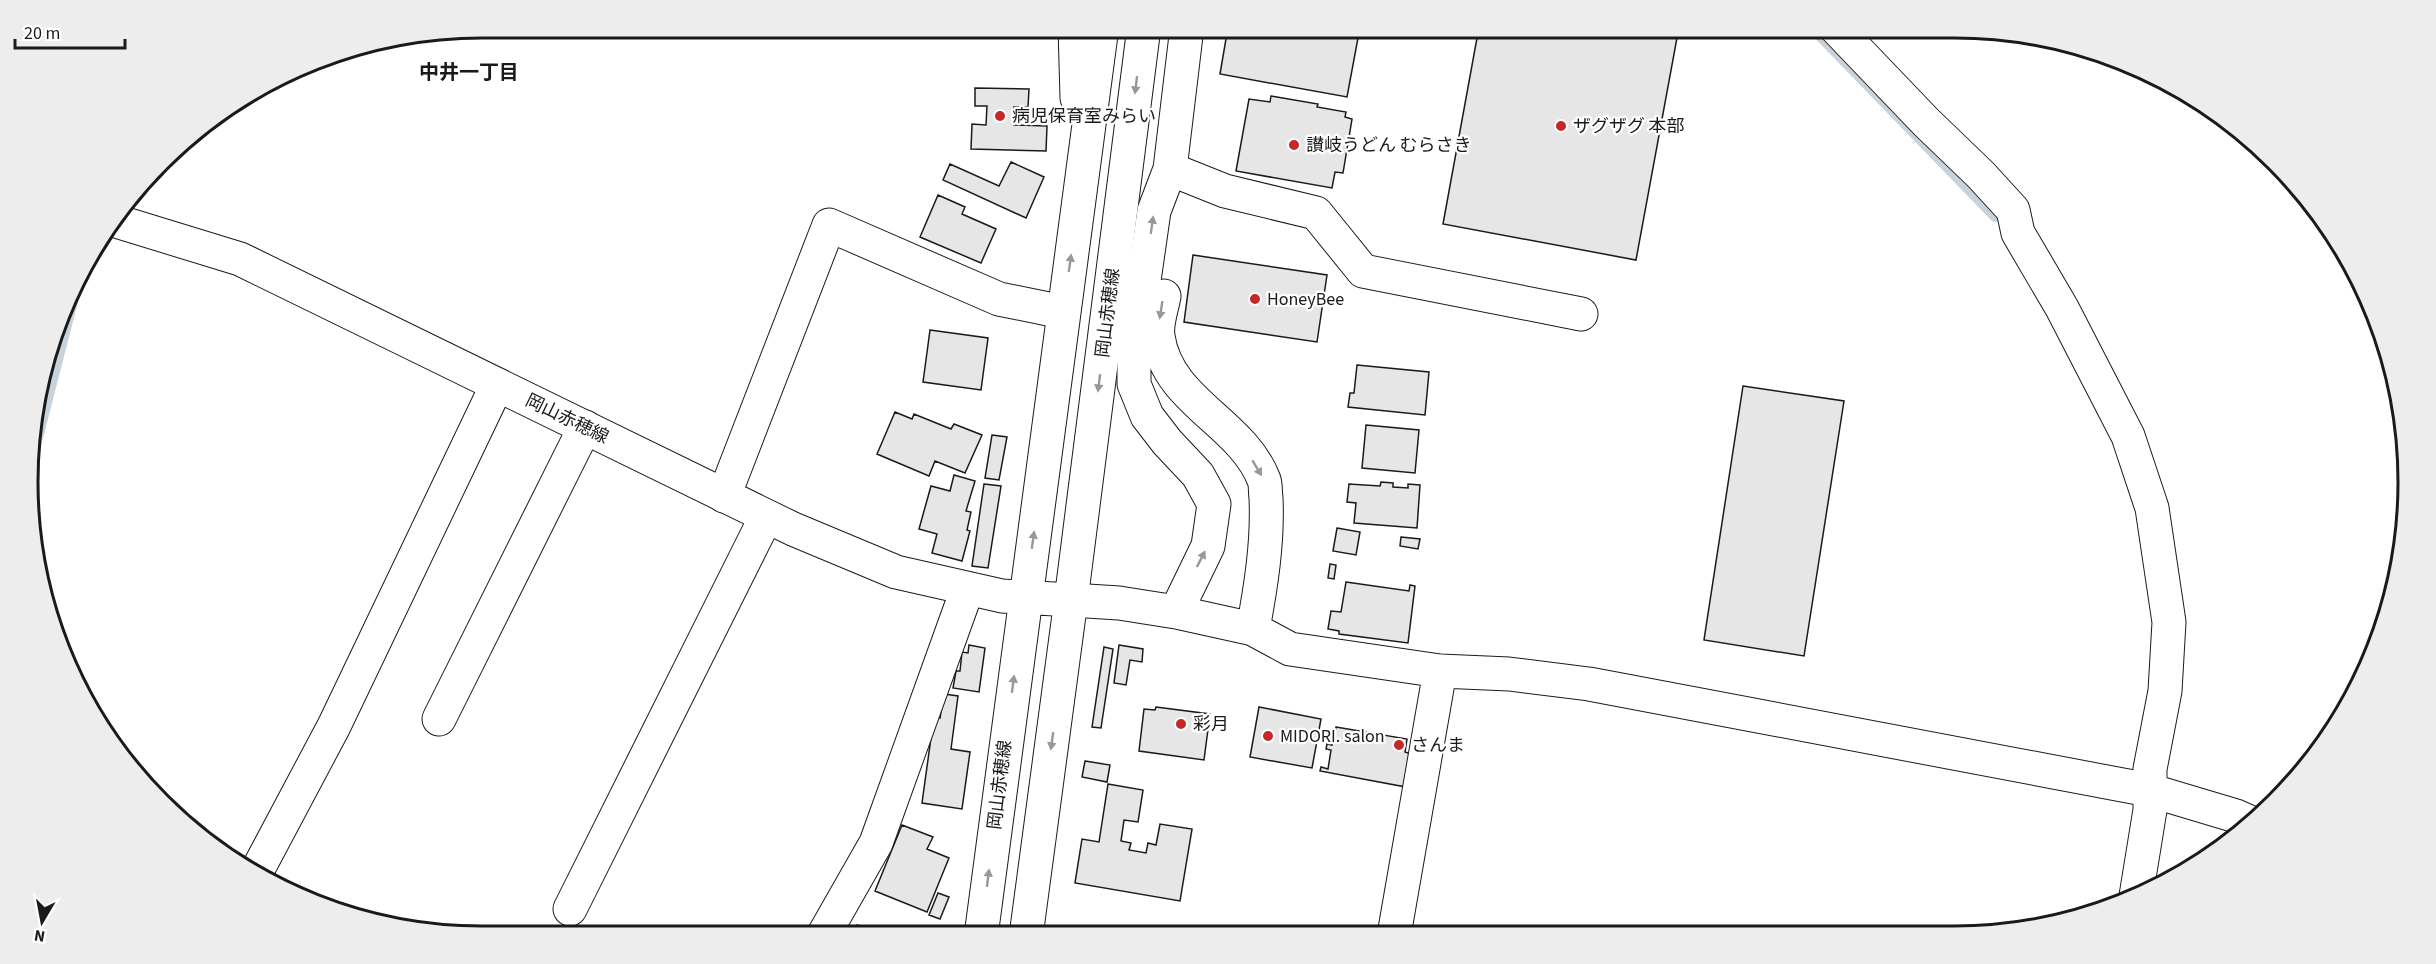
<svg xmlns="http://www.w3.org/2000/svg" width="2436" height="964" viewBox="0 0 2436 964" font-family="'Source Sans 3','Noto Sans JP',sans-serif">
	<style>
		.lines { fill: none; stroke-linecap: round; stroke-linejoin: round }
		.stream { stroke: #c6d2dc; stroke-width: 10 }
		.building { fill: #e6e6e6; stroke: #1a1a1a; stroke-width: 1.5 }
		.minor-casing { stroke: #1a1a1a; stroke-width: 35 }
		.major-casing { stroke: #1a1a1a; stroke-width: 35 }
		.minor { stroke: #fff; stroke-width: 33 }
		.major { stroke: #fff; stroke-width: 33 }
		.oneway { fill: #989898 }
		.poi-dot { fill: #c62828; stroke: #fff; stroke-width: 2 }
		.labels { text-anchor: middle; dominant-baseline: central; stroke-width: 4.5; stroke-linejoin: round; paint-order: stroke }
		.poi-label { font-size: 18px; fill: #1a1a1a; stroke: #fff; text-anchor: start }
		.street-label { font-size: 18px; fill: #1a1a1a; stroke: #fff }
		.neighbourhood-label { font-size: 20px; font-weight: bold; fill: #1a1a1a; stroke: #fff }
		.rim { fill: none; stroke: #1a1a1a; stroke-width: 3 }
	</style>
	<rect width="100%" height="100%" fill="#fff"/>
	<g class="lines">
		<path class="stream" d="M1811 27 1995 217
			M32 461 78 282 87 256"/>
	</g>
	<path class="building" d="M997 27H1041L1040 36 997 33Z
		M1228 27H1295L1358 38 1347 97 1220 74Z
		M1479 27H1679L1636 260 1443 224Z
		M975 88 1029 89 1028 107H1014V125L1047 126 1046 151 971 149 972 124 986 125 987 106H975Z
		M1271 96 1318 104 1317 107 1346 112 1345 117 1352 119 1343 173 1335 172 1332 188 1236 171 1249 99 1270 102Z
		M1011 162 1044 177 1026 218 943 180 950 164 999 186Z
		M938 195 965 207 962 214 996 229 981 263 920 237Z
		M1193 255 1327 275 1317 342 1184 322Z
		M930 330 988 338 981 390 923 382Z
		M1357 365 1429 372 1425 415 1348 407 1350 393H1354Z
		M1743 386 1844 401 1804 656 1704 640Z
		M895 412 912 419 914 414 951 429 954 424 982 435 965 473 935 461 929 476 877 454Z
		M1366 425 1419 430 1415 473 1362 468Z
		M992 435 1007 437 999 480 985 478Z
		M954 475 975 481 966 511 971 512 967 530 970 531 962 561 932 553 937 534 919 529 931 486 950 491Z
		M1381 482 1393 483V487L1408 488V484L1420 485 1417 528 1354 523 1356 503 1347 502 1349 484 1380 486Z
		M984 484 1001 486 988 568 972 566Z
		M1337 528 1360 532 1356 555 1333 551Z
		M1401 537 1420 539 1418 549 1400 546Z
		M1330 564 1336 565 1334 579 1328 578Z
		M1346 582 1409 591 1410 585 1415 586 1408 643 1339 634V631L1328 629 1331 611 1341 612Z
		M969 645 985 648 979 692 953 688 956 671H960L962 652 968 653Z
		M1119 645 1143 649 1142 662 1130 660 1126 685 1114 683Z
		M1104 647 1113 649 1101 728 1092 727Z
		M944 694 958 696 951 749 970 752 962 809 922 803 934 716 940 718Z
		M1156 707 1210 714 1204 760 1139 751 1144 709 1155 710Z
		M1259 707 1321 719 1312 768 1250 757Z
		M1336 727 1407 739 1405 752 1411 754 1406 787 1320 771 1321 767 1328 769 1331 750 1326 749 1327 744 1332 745Z
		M1085 761 1110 765 1107 782 1082 777Z
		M1108 784 1143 790 1138 822 1124 820 1121 841 1131 843 1129 850 1146 853 1148 843 1156 845 1160 824 1192 829 1180 901 1075 883 1082 839 1099 842Z
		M902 825 933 837 927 849 949 858 927 912 875 891Z
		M938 893 949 897 940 919 929 915Z
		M857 925 897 936H854Z
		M902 932 918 936H901Z"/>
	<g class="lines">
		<defs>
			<path id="minor" d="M1835 27 1926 122 1981 175 2013 210 2018 233 2062 308 2128 436 2152 508 2169 622 2165 691 2150 769V810L2136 896
				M1170 169 1225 191 1316 213 1363 271 1581 314
				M1164 296C1162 308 1156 324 1158 336 1167 402 1242 422 1264 480 1266 485 1265 493 1266 498 1268 542 1261 586 1253 629
				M724 496 829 225 999 299 1063 312
				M1071 600 1119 603 1176 612 1253 629 1290 649 1440 671 1509 674 1589 684 2149 790 2236 816 2254 824
				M1176 612 1208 546 1214 504 1198 475 1167 442 1147 416 1134 384V350L1154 211 1170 169 1187 27
				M439 719 585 427
				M257 871 334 726 497 385
				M570 909 766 517
				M1394 935 1440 671
				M823 936 876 843 967 590"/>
			<path id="major" d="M1075 27 1077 98
				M116 221 240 259 793 529 896 572 1002 596 1071 600
				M981 936 1102 27
				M1026 936 1071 600 1144 27"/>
		</defs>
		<use href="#minor" class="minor-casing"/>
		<use href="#major" class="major-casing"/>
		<use href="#minor" class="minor"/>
		<use href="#major" class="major"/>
	</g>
	<defs><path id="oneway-solid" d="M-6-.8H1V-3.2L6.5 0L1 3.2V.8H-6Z" transform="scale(1.5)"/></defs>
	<g class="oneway">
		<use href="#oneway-solid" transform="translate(1136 85) rotate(97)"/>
		<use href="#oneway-solid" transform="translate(1152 225) rotate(-82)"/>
		<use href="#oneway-solid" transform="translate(1070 263) rotate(-82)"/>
		<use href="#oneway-solid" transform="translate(1161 310) rotate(99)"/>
		<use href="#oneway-solid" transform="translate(1099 383) rotate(97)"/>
		<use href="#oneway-solid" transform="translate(1257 468) rotate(59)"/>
		<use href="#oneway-solid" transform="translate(1033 540) rotate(-82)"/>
		<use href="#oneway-solid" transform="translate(1201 559) rotate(-63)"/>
		<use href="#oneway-solid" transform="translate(1013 684) rotate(-83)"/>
		<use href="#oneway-solid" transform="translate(1052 741) rotate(98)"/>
		<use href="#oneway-solid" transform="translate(988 878) rotate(-83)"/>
	</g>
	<g class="poi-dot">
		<circle cx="1000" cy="116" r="6"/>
		<circle cx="1561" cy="126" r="6"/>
		<circle cx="1294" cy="145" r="6"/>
		<circle cx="1255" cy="299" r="6"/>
		<circle cx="1181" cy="724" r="6"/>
		<circle cx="1268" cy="736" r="6"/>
		<circle cx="1399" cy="745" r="6"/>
	</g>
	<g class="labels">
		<g class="poi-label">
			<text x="1012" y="116">病児保育室みらい</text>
			<text x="1573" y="126">ザグザグ 本部</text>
			<text x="1306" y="145">讃岐うどん むらさき</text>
			<text x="1267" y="299">HoneyBee</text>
			<text x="1193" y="724">彩月</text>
			<text x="1280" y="736">MIDORI. salon</text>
			<text x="1411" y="745">さんま</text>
		</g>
		<g class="street-label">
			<text transform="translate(1108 313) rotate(-83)">岡山赤穂線</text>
			<text transform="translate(567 419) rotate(26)">岡山赤穂線</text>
			<text transform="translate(1000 785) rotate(-83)">岡山赤穂線</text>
		</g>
		<g class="neighbourhood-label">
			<text x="469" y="73">中井一丁目</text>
		</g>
	</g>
	<path d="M0 0H2436V964H0ZM482 38H1954A444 444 0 0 1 2398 482V482A444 444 0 0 1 1954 926H482A444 444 0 0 1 38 482V482A444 444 0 0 1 482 38Z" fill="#ededed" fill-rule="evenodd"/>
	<path class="rim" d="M482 38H1954A444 444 0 0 1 2398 482V482A444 444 0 0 1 1954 926H482A444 444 0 0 1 38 482V482A444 444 0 0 1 482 38Z"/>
	<g transform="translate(42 922) rotate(190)" stroke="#ffffff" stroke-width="4.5" paint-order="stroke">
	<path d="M0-4.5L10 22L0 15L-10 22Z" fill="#1a1a1a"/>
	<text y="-9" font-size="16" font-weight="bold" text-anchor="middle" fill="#1a1a1a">N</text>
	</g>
	<path d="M15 39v9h110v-9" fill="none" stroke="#1a1a1a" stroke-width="3"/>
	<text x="24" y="39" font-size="18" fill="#1a1a1a" stroke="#ffffff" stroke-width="4.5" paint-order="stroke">20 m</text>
</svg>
